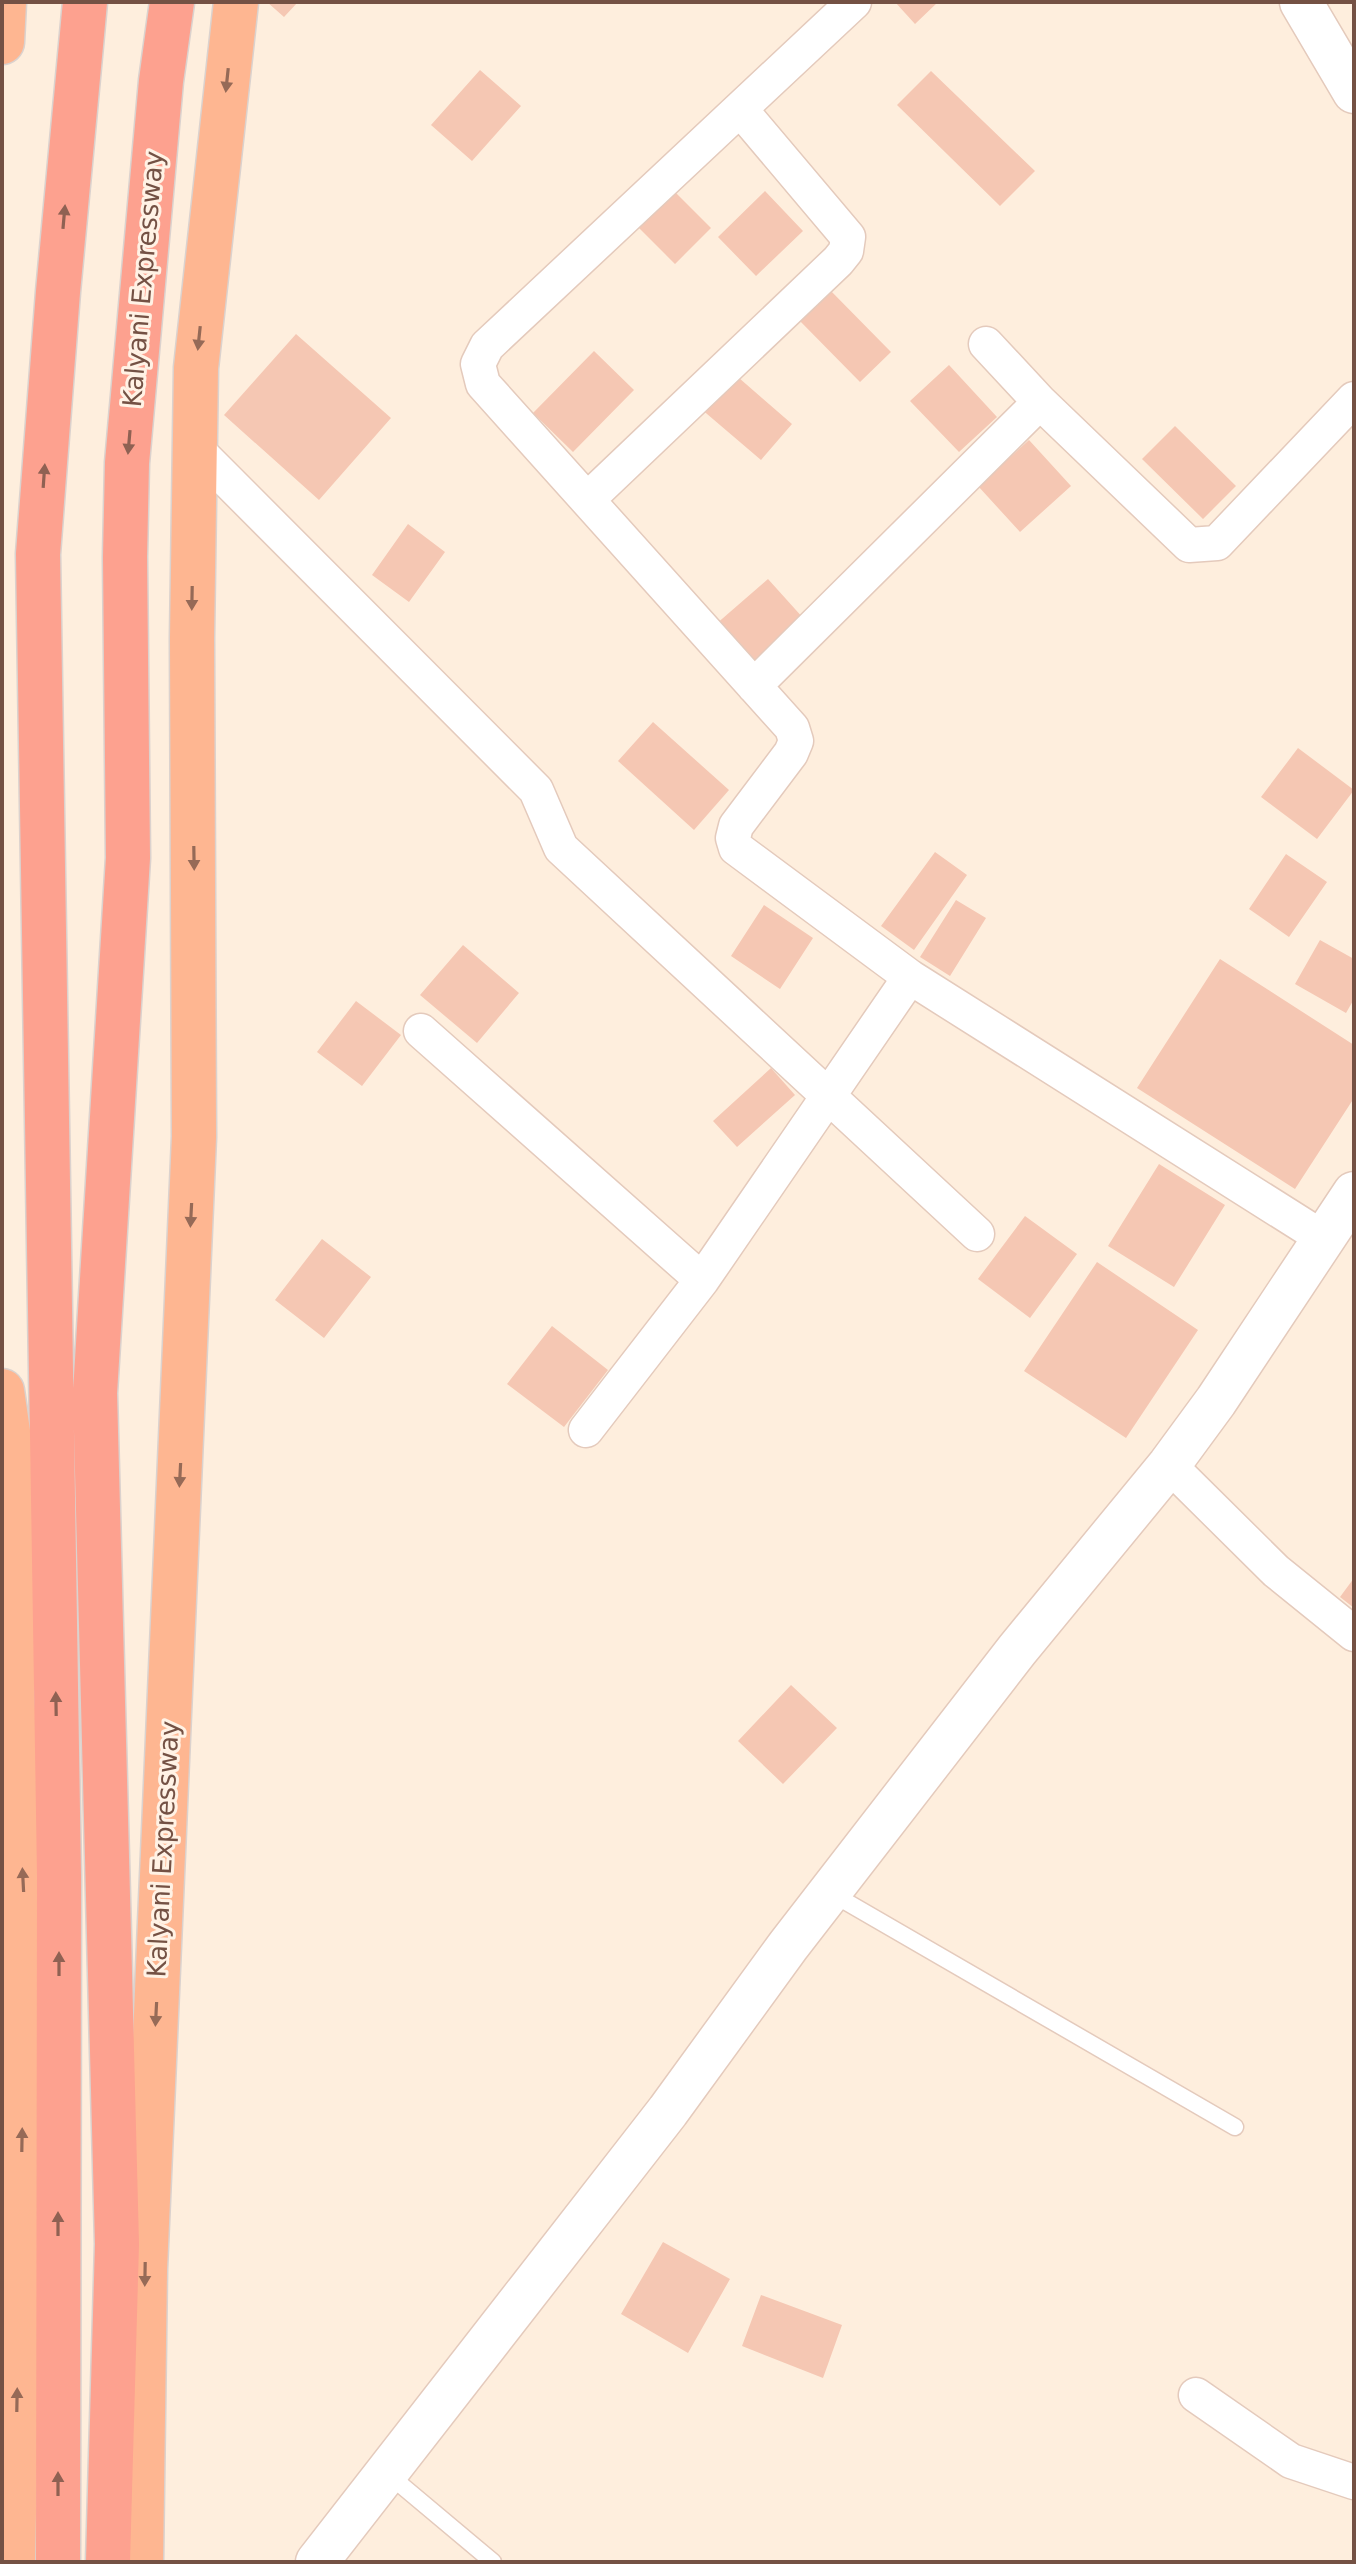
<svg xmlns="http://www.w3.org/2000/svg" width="1356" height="2564" viewBox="0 0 1356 2564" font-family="'DejaVu Sans',sans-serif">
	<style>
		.building { fill: #f5c7b3 }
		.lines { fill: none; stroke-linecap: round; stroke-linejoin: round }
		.service-casing { stroke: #e4cabc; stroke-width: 19 }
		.minor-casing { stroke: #e4cabc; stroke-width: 37 }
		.tertiary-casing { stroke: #e4cabc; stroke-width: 45 }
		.trunk-casing { stroke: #dbd2ce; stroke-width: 47 }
		.motorway-casing { stroke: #dbd2ce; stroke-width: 47 }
		.service { stroke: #fff; stroke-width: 16 }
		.minor { stroke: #fff; stroke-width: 34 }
		.tertiary { stroke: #fff; stroke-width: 42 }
		.trunk { stroke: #feb691; stroke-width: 44 }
		.motorway { stroke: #fda18f; stroke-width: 44 }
		.oneway { fill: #966a57 }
		.oneway2 { fill: #8f6153 }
		.labels { text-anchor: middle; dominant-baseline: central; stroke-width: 6; stroke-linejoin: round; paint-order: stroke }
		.street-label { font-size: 26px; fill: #745144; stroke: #fff2e5 }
	</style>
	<rect width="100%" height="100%" fill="#feeedd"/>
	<path class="building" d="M267 2H298L284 17Z
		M895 2H938L915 24Z
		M480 70 521 106 472 161 431 125Z
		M931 71 1035 171 1000 206 897 105Z
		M671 188 711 228 675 264 635 224Z
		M765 191 803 231 756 276 718 237Z
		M828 288 891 352 860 382 797 318Z
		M296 334 391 418 319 500 224 415Z
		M594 351 634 390 573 452 533 413Z
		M949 365 997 417 959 452 910 401Z
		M731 371 792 424 761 460 700 408Z
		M1175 426 1236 486 1203 519 1142 459Z
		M1029 440 1071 486 1020 532 978 486Z
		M408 524 445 552 409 602 372 575Z
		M768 579 804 619 751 665 715 625Z
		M653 722 729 790 694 830 618 761Z
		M1298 748 1354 790 1317 839 1261 797Z
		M935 852 967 875 914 950 881 926Z
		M1286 854 1327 882 1289 937 1249 909Z
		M956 900 986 918 950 976 920 957Z
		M764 905 813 938 780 989 731 956Z
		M1320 940 1354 959V999L1346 1013 1295 984Z
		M463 945 519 993 477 1043 420 995Z
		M1220 959 1354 1045V1098L1295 1189 1137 1088Z
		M356 1001 401 1035 362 1086 317 1052Z
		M771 1068 795 1095 737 1147 713 1121Z
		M1159 1164 1225 1205 1174 1287 1108 1246Z
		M1025 1216 1077 1254 1030 1318 978 1279Z
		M322 1239 371 1277 324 1338 275 1300Z
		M1097 1262 1198 1330 1126 1438 1024 1371Z
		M552 1326 608 1370 564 1427 507 1384Z
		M1354 1578V1608L1340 1597Z
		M791 1685 837 1728 783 1784 738 1741Z
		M663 2242 730 2279 688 2353 621 2314Z
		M761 2295 842 2325 823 2378 742 2346Z"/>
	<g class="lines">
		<defs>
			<path id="service" d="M831 1893 1235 2127
				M388 2474 493 2562"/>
			<path id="minor" d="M854 2 487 346 478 364 483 384 792 728 796 741 791 753 736 826 733 838 736 848 910 977
				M986 344 1040 402 1189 545 1217 543 1354 399
				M194 447 536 790 561 848 977 1234
				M588 499 838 261 846 251 848 237 740 109
				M754 686 1040 402
				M421 1031 702 1280
				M586 1430 702 1280 910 977 1323 1238
				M1169 1465 1276 1571 1354 1634
				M1196 2395 1291 2461 1354 2482"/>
			<path id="tertiary" d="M1301 2 1354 92
				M317 2562 668 2111 788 1946 1017 1650 1169 1465 1216 1401 1354 1193"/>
			<path id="trunk" d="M2 42 4 2
				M2 1391 16 1486 12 1693 26 1931 13 2562
				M141 2562 145 2269 194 1137 192 638 196 368 236 2"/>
			<path id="motorway" d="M58 2562 59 1875 38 554 58 292 85 2
				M108 2562 117 2244 95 1393 128 858 125 557 127 463 161 81 172 2"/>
		</defs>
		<use href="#service" class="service-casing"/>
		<use href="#minor" class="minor-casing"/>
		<use href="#tertiary" class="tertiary-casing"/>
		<use href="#trunk" class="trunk-casing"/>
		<use href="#motorway" class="motorway-casing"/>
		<use href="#service" class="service"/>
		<use href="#minor" class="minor"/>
		<use href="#tertiary" class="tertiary"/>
		<use href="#trunk" class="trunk"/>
		<use href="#motorway" class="motorway"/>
	</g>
	<defs><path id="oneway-solid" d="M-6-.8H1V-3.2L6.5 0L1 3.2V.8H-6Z" transform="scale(2)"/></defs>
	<g class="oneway">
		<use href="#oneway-solid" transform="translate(227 80) rotate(96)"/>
		<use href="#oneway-solid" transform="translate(199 338) rotate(96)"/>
		<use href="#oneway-solid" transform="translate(192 598) rotate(91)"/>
		<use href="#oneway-solid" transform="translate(194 858) rotate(89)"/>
		<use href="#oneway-solid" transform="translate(191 1215) rotate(93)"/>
		<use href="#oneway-solid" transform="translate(180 1475) rotate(93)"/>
		<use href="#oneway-solid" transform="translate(23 1880) rotate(-93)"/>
		<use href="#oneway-solid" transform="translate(156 2014) rotate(93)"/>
		<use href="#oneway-solid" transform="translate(22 2140) rotate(-89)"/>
		<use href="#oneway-solid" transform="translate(145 2274) rotate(91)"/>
		<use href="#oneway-solid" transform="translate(17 2400) rotate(-89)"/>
	</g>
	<g class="oneway2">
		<use href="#oneway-solid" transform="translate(64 217) rotate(-85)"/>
		<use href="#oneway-solid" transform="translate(129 442) rotate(95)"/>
		<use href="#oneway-solid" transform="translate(44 476) rotate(-86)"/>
		<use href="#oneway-solid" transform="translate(56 1704) rotate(-91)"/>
		<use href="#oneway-solid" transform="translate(59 1964) rotate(-90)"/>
		<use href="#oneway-solid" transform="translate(58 2224) rotate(-90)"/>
		<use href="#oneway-solid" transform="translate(58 2484) rotate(-90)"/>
	</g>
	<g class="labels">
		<g class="street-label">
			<text transform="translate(143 279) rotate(-85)">Kalyani Expressway</text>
			<text transform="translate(163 1849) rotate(-87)">Kalyani Expressway</text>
		</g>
	</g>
	<rect width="1356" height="2564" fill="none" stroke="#745144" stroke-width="8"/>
</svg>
